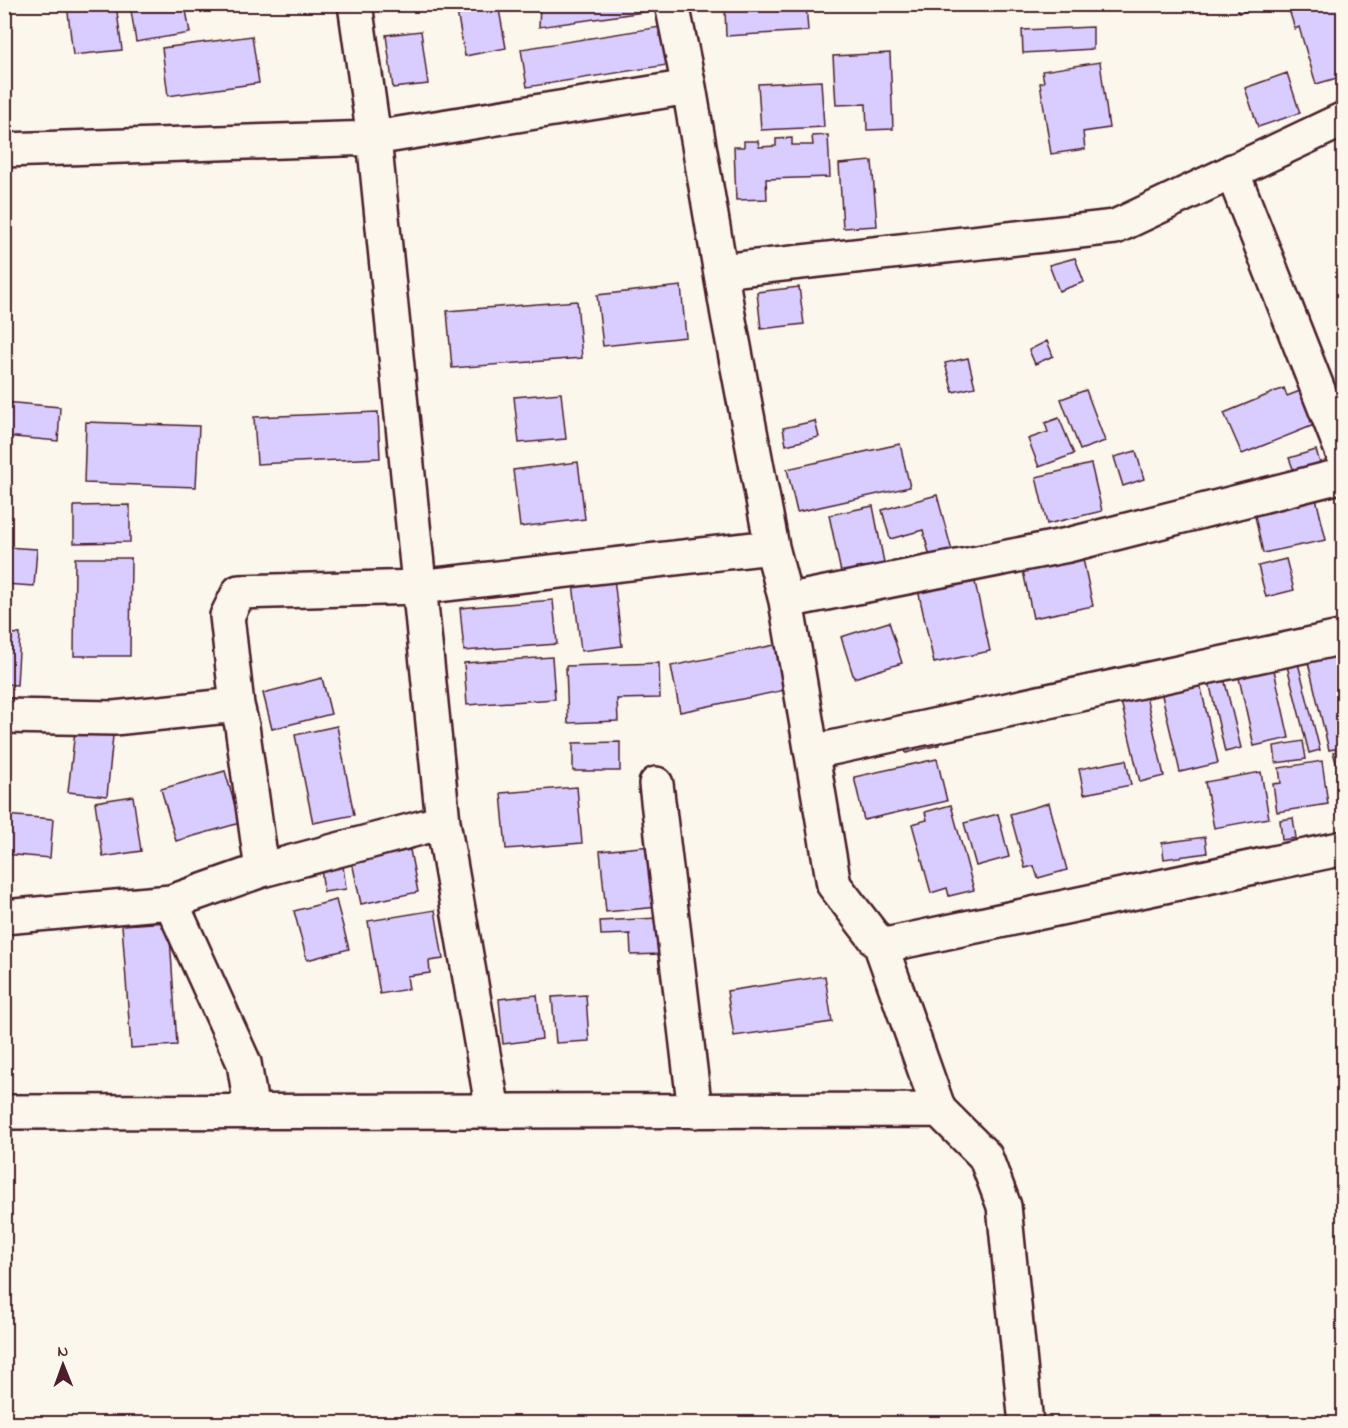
<svg xmlns="http://www.w3.org/2000/svg" width="1348" height="1428" viewBox="0 0 1348 1428" font-family="'Indie Flower',sans-serif">
	<style>
		.building { fill: #d9ccff; stroke: #4a1f2b; stroke-width: 1.5 }
		.lines { fill: none; stroke-linecap: round; stroke-linejoin: round }
		.street-casing { stroke: #4a1f2b; stroke-width: 38 }
		.street { stroke: #fbf7ec; stroke-width: 33 }
	</style>
	<rect width="100%" height="100%" fill="#fbf7ec"/>
	<filter id="ink" filterUnits="userSpaceOnUse"><feTurbulence type="fractalNoise" baseFrequency=".0167" numOctaves="2"/><feDisplacementMap in="SourceGraphic" scale="12" xChannelSelector="R" yChannelSelector="G"/><feConvolveMatrix kernelMatrix="1 2 1 2 8 2 1 2 1" color-interpolation-filters="sRGB"/></filter>
	<g filter="url(#ink)">
		<path class="building" d="M67 4H116L122 50 73 55Z
			M130 4H185L190 33 136 42Z
			M498 4 506 48 465 56 456 6Z
			M540 4H656L657 10 539 27Z
			M806 4 808 31 726 36 725 9Z
			M930 4H973V7L930 9Z
			M1236 4H1273L1238 13Z
			M1319 4H1339L1344 18V24L1339 26 1344 40V76L1316 84 1299 27 1295 29 1290 13Z
			M660 27 667 65 527 87 521 49Z
			M1093 27V49L1023 53 1022 30Z
			M421 31 428 84 393 88 386 35Z
			M252 36 259 83 168 96 162 48Z
			M890 53 893 129 867 130 866 104 836 105 833 56Z
			M1100 62 1109 128 1083 132 1085 149 1051 154 1040 83 1044 82 1042 71Z
			M1287 73 1300 113 1258 127 1245 88Z
			M821 81 824 127 761 130 758 84Z
			M828 135 830 177 766 179 767 199 736 200 734 147H744V141H758L759 147 776 146V139L792 138V145H813L812 136Z
			M872 161 877 226 843 228 839 164Z
			M1075 258 1084 282 1059 291 1049 265Z
			M681 286 686 337 603 346 597 295Z
			M799 287 804 324 761 329 757 292Z
			M577 301 582 358 452 368 447 311Z
			M1047 341 1053 356 1035 364 1029 350Z
			M968 358 975 387 953 392 945 363Z
			M1284 388 1287 396 1300 391 1314 425 1242 454 1224 413Z
			M1086 390 1105 441 1080 450 1061 399Z
			M561 393 566 439 519 443 514 397Z
			M4 402 60 407 58 441 4 436Z
			M378 412 380 458 257 464 254 417Z
			M1059 418 1074 454 1039 467 1028 439 1048 432 1045 423Z
			M815 421 819 437 786 445 783 428Z
			M86 422 199 426 196 487 84 483Z
			M900 444 910 487 797 512 787 469Z
			M1316 450 1321 466 1295 474 1289 458Z
			M1136 451 1144 479 1123 486 1114 457Z
			M578 462 585 519 520 527 513 470Z
			M1091 464 1102 511 1047 524 1036 477Z
			M1315 494 1326 540 1263 553 1253 507Z
			M937 495 953 555 931 561 923 530 890 539 882 510Z
			M130 505V542L74 543V506Z
			M873 506 886 573 843 582 829 515Z
			M4 547 37 549 34 586 4 584Z
			M1082 554 1093 606 1033 618 1022 566Z
			M75 558H131L130 656H74Z
			M1286 559 1294 590 1266 597 1258 566Z
			M613 570 622 646 581 651 572 575Z
			M973 573 990 651 934 663 917 585Z
			M553 600 557 644 464 651 460 608Z
			M889 622 902 663 854 678 841 637Z
			M4 633 20 634 17 685 4 684Z
			M775 645 785 690 680 712 671 666Z
			M1344 654V747L1329 750 1308 662Z
			M552 657 555 699 467 705 464 663Z
			M659 663 660 698 617 699 618 721 568 723 566 666Z
			M1298 663 1320 750 1309 753 1287 666Z
			M1274 670 1289 738 1254 746 1239 678Z
			M1223 674 1241 748 1225 752 1208 677Z
			M322 678 331 714 272 729 263 693Z
			M1199 679 1218 763 1180 772 1160 687Z
			M1145 691 1164 776 1140 782 1120 697Z
			M76 722 114 726 107 796 68 792Z
			M337 726 354 815 313 823 295 735Z
			M935 728 939 745 906 753 902 736Z
			M1303 741 1306 759 1276 763 1274 746Z
			M620 742V771H573V743Z
			M1344 750V791L1333 752Z
			M937 759 947 801 864 820 854 777Z
			M1126 760 1131 785 1084 794 1079 769Z
			M1322 761 1328 804 1277 812 1273 784 1281 783 1279 768Z
			M225 771 240 823 176 841 161 789Z
			M1261 772 1269 818 1214 828 1205 782Z
			M577 787 582 843 506 849 501 793Z
			M133 796 141 851 103 857 95 802Z
			M1049 803 1067 870 1038 878 1034 866 1025 868 1010 814Z
			M951 805 974 890 949 896 947 888 931 893 912 824 927 820 925 812Z
			M998 814 1009 857 976 866 964 823Z
			M4 815 53 819 50 858 4 854Z
			M1293 818 1296 838 1282 840 1280 820Z
			M1205 837 1207 853 1164 859 1162 843Z
			M651 846 658 907 606 912 600 851Z
			M410 850 418 892 361 904 352 862Z
			M342 858 346 889 324 892 320 860Z
			M336 900 349 949 307 960 294 911Z
			M435 910 443 959 429 961 430 973 407 976 409 989 380 994 368 921Z
			M658 918 660 954 631 955 630 934 601 935 600 921Z
			M169 922 177 1045 131 1048 122 925Z
			M825 976 832 1022 734 1036 727 991Z
			M537 995 542 1039 503 1044 499 999Z
			M586 995 589 1041 556 1043 552 997Z"/>
		<g class="lines">
			<defs>
				<path id="street" d="M355 4 374 138 443 822 493 1111
					M672 4 689 87 728 315 772 547 786 601 834 885 881 946 939 1110 985 1156 1004 1206 1026 1424
					M4 150 374 138 689 87
					M1232 171 1344 456
					M721 271 1115 227 1344 119
					M786 601 1068 545 1344 475
					M4 716 114 718 237 705
					M813 752 1344 637
					M656 784 695 1111
					M262 870 242 726 237 705 227 616 239 592 419 587 772 547
					M171 902 244 1063 252 1112
					M4 917 171 902 262 870 443 822
					M881 946 1344 848
					M4 1112 939 1110"/>
			</defs>
			<use href="#street" class="street-casing"/>
			<use href="#street" class="street"/>
		</g>
	</g>
	<rect width="1348" height="1428" fill="none" stroke="#fbf7ec" stroke-width="24"/>
	<rect x="12" y="12" width="1324" height="1404" fill="none" stroke="#4a1f2b" stroke-width="2" filter="url(#ink)"/>
	<g transform="translate(63 1365) rotate(359)" stroke="#fbf7ec" stroke-width="4.5" paint-order="stroke">
	<path d="M0-4.5L10 22L0 15L-10 22Z" fill="#4a1f2b"/>
	<text y="-9" font-size="16" font-weight="bold" text-anchor="middle" fill="#4a1f2b">N</text>
	</g>
</svg>
